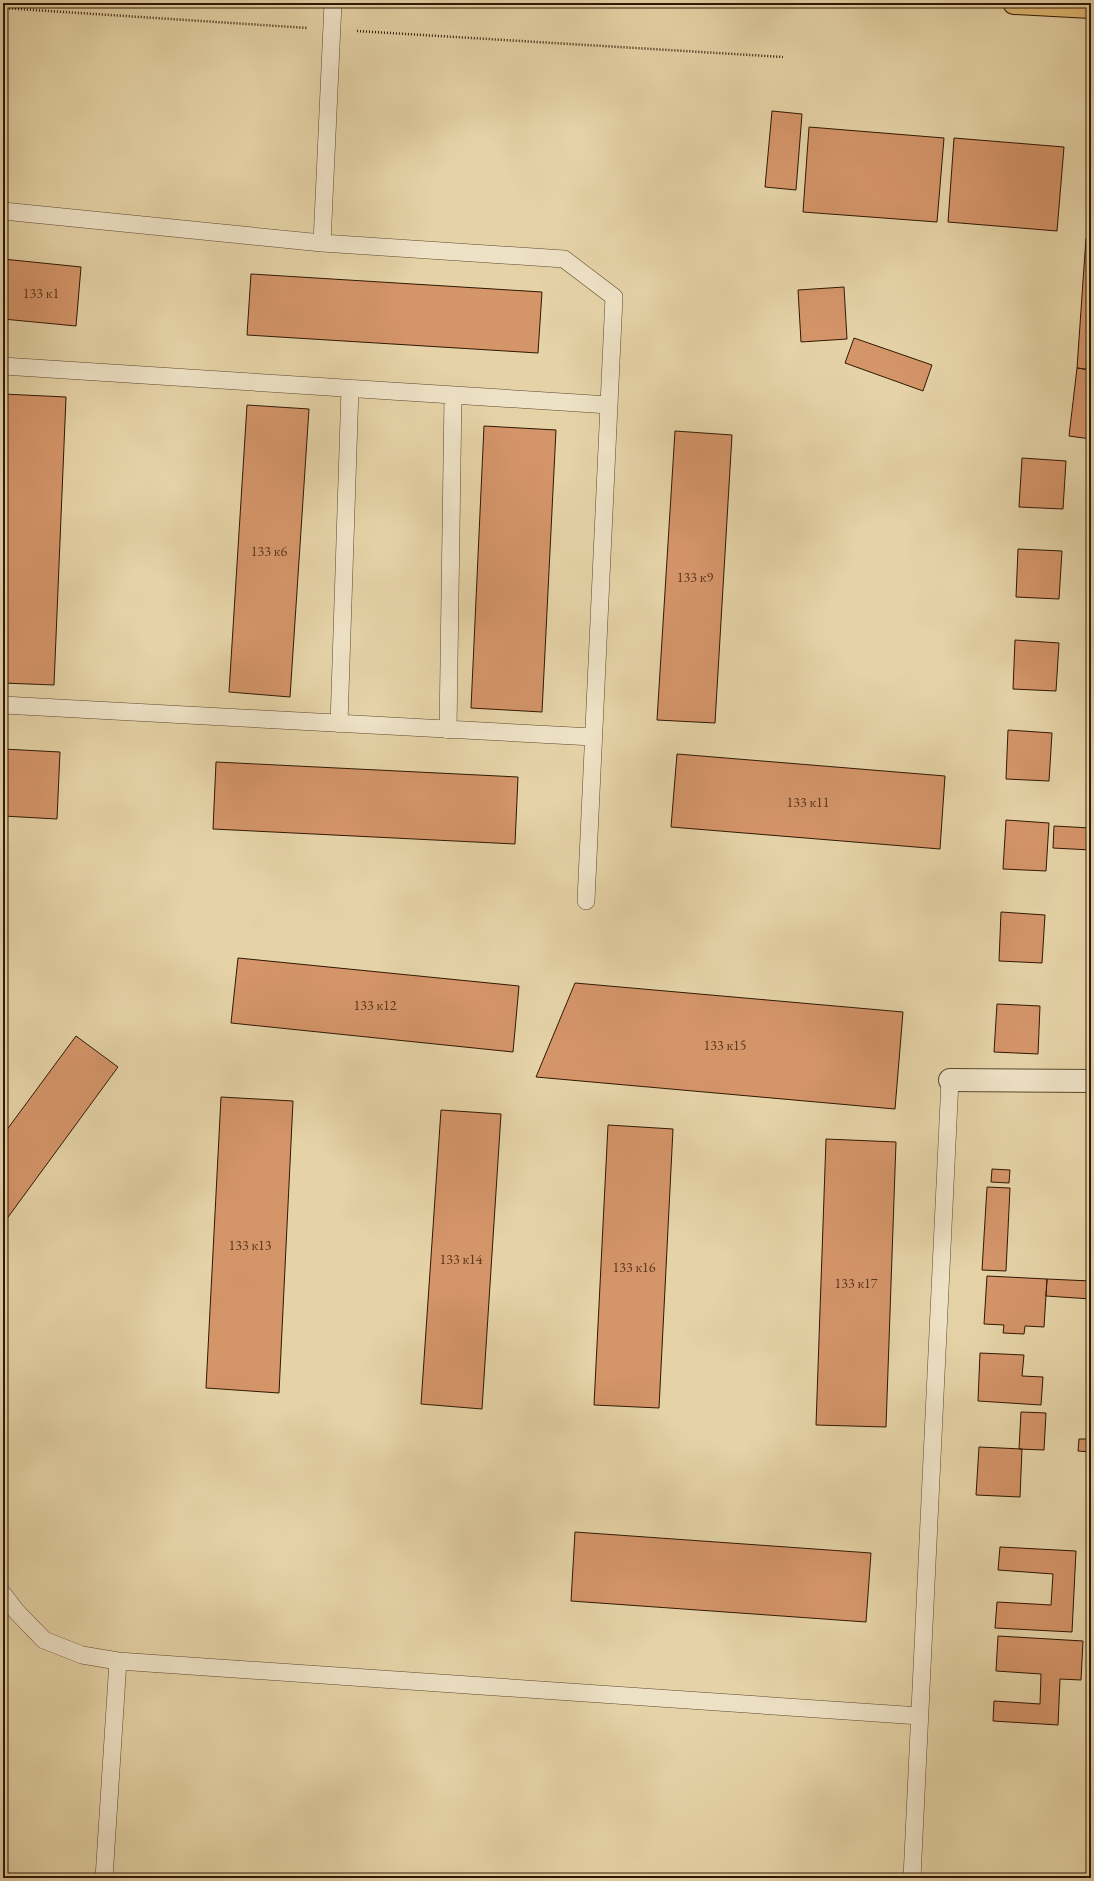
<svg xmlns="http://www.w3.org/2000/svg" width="1094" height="1881" viewBox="0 0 1094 1881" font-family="'EB Garamond',serif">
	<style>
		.building { fill: #d49569; stroke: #311703 }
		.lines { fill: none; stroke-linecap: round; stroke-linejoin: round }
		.service-casing { stroke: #5e462c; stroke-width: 18 }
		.minor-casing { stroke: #5e462c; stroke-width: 24 }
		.primary-casing { stroke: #311703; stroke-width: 24 }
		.path { stroke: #311703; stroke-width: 2.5; stroke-dasharray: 1 2; stroke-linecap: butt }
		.service { stroke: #eee2c6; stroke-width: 17 }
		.minor { stroke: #eee2c6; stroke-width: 22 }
		.primary { stroke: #e2ba74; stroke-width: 22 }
		.labels { text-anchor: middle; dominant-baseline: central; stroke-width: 4; stroke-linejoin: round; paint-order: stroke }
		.number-label { font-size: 14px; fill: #5a361c }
	</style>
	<rect width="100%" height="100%" fill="#e5d3a7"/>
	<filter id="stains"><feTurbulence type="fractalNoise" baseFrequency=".005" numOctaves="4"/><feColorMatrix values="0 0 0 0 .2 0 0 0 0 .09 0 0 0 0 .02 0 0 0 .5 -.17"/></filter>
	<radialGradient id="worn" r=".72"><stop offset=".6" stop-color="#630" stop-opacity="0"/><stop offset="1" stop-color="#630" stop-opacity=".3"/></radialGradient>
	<path class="building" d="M772 111 802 114 796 190 765 187Z
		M809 127 944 138 937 222 803 212Z
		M954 138 1064 147 1057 231 948 222Z
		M1086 238H1091V370L1077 368Z
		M3 259 81 267 76 326 3 319Z
		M251 274 542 292 538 353 247 335Z
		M844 287 847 339 801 342 798 290Z
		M854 338 932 365 923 391 845 363Z
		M1077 368 1091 370V439L1069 436Z
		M3 394 66 397 54 685 3 683Z
		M247 405 309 409 290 697 229 692Z
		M484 426 556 430 542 712 471 708Z
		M675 431 732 435 715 723 657 720Z
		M1022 458 1066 461 1063 509 1019 507Z
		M1018 549 1062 551 1059 599 1016 597Z
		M1015 640 1059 643 1056 691 1013 689Z
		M1008 730 1052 733 1049 781 1006 779Z
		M3 749 60 752 57 819 3 816Z
		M677 754 945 776 940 849 671 827Z
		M216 762 518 777 515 844 213 829Z
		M1006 820 1049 823 1046 871 1003 869Z
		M1054 826 1091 828V850L1053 848Z
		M1001 912 1045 915 1042 963 999 961Z
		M238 958 519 986 513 1052 231 1023Z
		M575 983 903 1012 895 1109 536 1077Z
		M997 1004 1040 1006 1038 1054 994 1052Z
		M76 1036 118 1067 3 1224V1135Z
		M221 1097 293 1101 279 1393 206 1388Z
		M441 1110 501 1114 482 1409 421 1404Z
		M608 1125 673 1129 659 1408 594 1405Z
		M826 1139 896 1142 886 1427 816 1425Z
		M992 1169 1010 1170 1009 1183 991 1182Z
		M987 1187 1010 1188 1006 1271 982 1270Z
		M987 1276 1047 1279 1044 1327 1025 1326 1024 1334 1003 1333 1004 1325 984 1324Z
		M1047 1279 1091 1281V1299L1046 1296Z
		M980 1353 1024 1355 1022 1376 1043 1377 1041 1405 978 1401Z
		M1021 1412 1046 1413 1044 1450 1019 1449Z
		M1090 1431 1091 1452 1078 1451 1079 1439H1090Z
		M979 1447 1022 1449 1020 1497 976 1495Z
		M575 1532 871 1553 866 1622 571 1601Z
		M1000 1547 1076 1551 1072 1632 995 1628 997 1602 1051 1605 1053 1574 998 1570Z
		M998 1636 1083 1641 1081 1680 1060 1679 1058 1725 993 1721 994 1701 1040 1704 1041 1674 996 1671Z"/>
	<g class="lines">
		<defs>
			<path id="service" d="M3 211 322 243 564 259 614 297 586 901
				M322 243 333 3
				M3 366 609 405
				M3 705 593 737
				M339 724 350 388
				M448 730 453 395
				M3 1594 16 1611 44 1640 82 1655 118 1661 920 1716
				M104 1878 118 1661
				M912 1878 950 1080"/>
			<path id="minor" d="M950 1080 1091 1081"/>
			<path id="primary" d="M1014 3 1091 7"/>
		</defs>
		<use href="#service" class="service-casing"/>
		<use href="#minor" class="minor-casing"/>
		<use href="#primary" class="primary-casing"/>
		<path class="path" d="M3 8 308 28
			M357 31 783 57"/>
		<use href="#service" class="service"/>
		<use href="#minor" class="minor"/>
		<use href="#primary" class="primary"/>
	</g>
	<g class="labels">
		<g class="number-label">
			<text x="41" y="293">133 к1</text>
			<text x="269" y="551">133 к6</text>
			<text x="695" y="577">133 к9</text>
			<text x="808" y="802">133 к11</text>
			<text x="375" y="1005">133 к12</text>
			<text x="725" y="1045">133 к15</text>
			<text x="250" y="1245">133 к13</text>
			<text x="461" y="1259">133 к14</text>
			<text x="634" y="1267">133 к16</text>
			<text x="856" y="1283">133 к17</text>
		</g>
	</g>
	<rect width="1094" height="1881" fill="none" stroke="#e5d3a7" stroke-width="16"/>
	<rect x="4" y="4" width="1086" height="1873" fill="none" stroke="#311703" stroke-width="2"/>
	<rect x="8" y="8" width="1078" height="1865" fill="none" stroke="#311703"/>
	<rect width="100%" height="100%" filter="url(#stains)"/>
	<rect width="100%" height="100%" fill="url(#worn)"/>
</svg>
